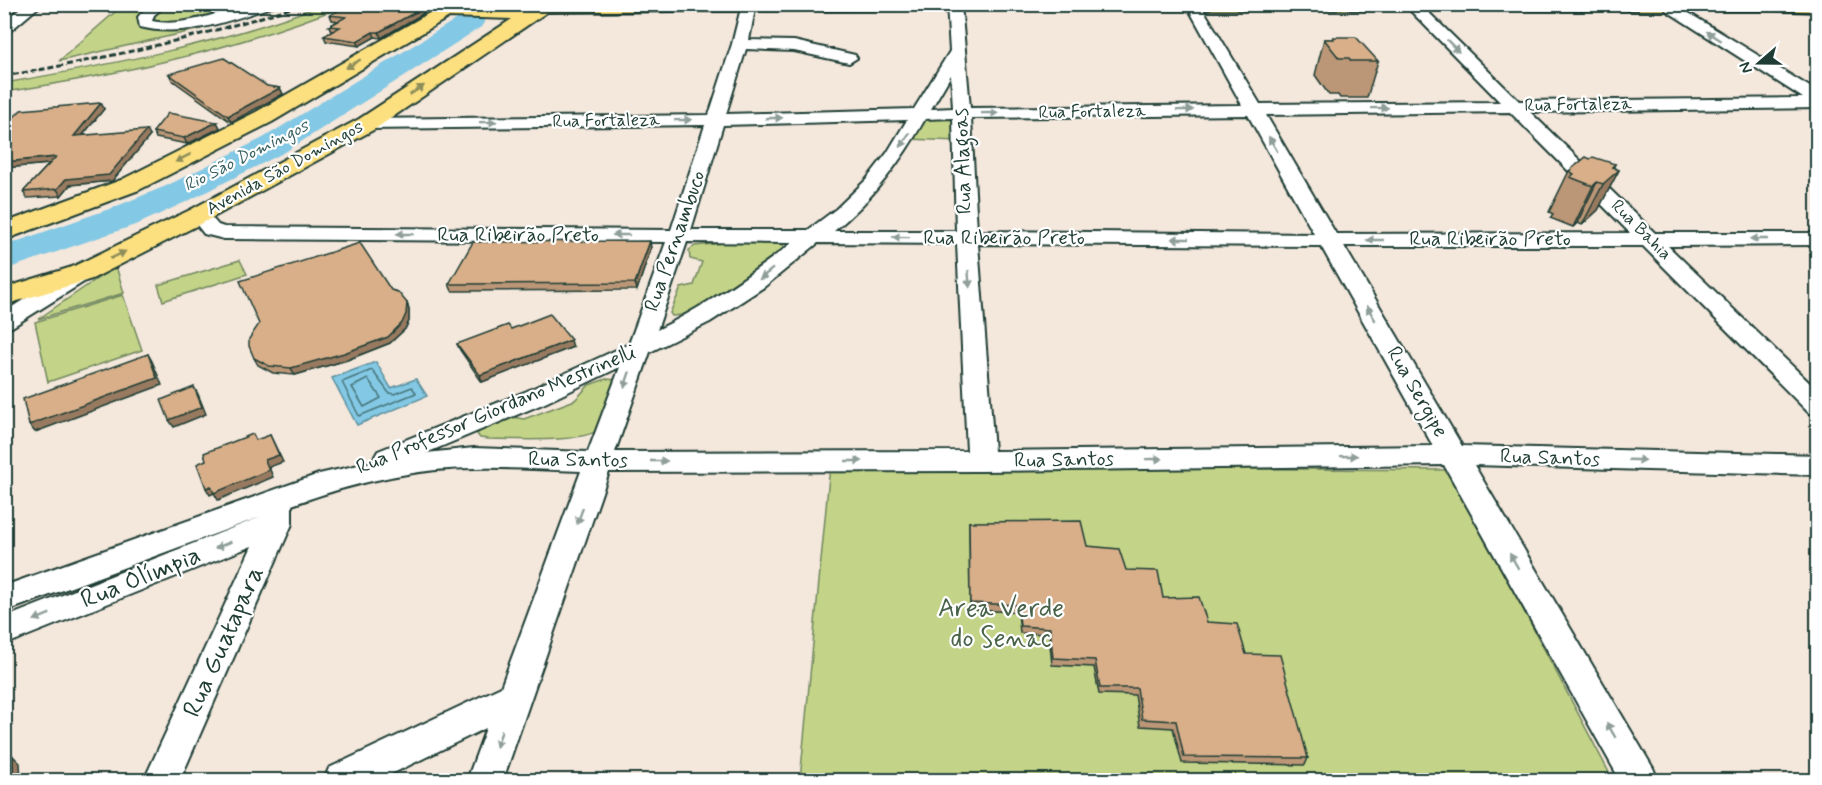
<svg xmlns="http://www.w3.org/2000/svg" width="1822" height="785" viewBox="0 0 1822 785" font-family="Mynerve,sans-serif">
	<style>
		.green { fill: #c3d388; stroke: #71885e; stroke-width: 1.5 }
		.water { fill: #83c8e4; stroke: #5b909e; stroke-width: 1.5 }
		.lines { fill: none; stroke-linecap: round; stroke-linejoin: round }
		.shore { stroke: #47757a; stroke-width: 1.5 }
		.river { fill: #83c8e4; fill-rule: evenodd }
		.minor-casing { stroke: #1f3d34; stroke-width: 4 }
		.major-casing { stroke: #1f3d34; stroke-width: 4 }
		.minor { fill: #fff; fill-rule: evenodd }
		.major { fill: #fce080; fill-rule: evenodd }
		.rail { stroke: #1f3d34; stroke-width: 3; stroke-dasharray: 6 3; stroke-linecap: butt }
		.wall { fill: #bb9677; stroke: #1f3d34; stroke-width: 1.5 }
		.shaded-wall { fill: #987a61; stroke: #1f3d34; stroke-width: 1.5 }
		.building { fill: #d9af8a; stroke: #1f3d34; stroke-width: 1.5 }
		.oneway { fill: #8f9e9a }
		.oneway2 { fill: #8e8e5a }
		.labels { text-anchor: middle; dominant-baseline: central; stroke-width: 4.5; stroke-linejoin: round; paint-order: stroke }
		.far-street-label { font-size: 18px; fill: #1f3d34; stroke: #fff }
		.far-water-label { font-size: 18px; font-style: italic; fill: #386060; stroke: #fff }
		.street-label { font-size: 21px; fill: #1f3d34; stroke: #fff }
		.near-street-label { font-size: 26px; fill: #1f3d34; stroke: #fff }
		.near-park-label { font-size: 26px; fill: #486249; stroke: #fff }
	</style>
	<rect width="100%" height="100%" fill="#f4e7dc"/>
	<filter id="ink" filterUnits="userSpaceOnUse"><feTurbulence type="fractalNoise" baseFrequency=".0167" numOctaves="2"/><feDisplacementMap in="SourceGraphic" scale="12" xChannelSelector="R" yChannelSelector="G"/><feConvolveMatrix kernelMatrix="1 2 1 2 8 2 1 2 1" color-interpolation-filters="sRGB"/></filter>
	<g filter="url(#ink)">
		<path class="green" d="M324 4 346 5C237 49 121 74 5 92V83C109 65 225 43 324 4Z
			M123 5H222L201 29 59 61Z
			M920 119H958L959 141 908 139Z
			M730 242 777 243 783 244 784 248 783 251C757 269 703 316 672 316L670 313 681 288 694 285 702 262 690 259 689 250 695 246Z
			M240 260 247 274 163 301 158 285Z
			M116 266 124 293 38 319Z
			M123 295 142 350 48 382 35 322Z
			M606 379 618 380C613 394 610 412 603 425 592 445 511 439 488 439L480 438 477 434 484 427 503 420 512 417 524 419 575 400 589 385Z
			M830 466 1450 470 1613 780H800Z"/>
		<path class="water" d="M376 362 391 388 416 379 427 396 357 425 332 378Z"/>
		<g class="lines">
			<path class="shore" d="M372 370 389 393 394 394 412 387 416 393 359 416 342 382Z
				M368 379 381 398 364 407 352 387Z"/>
			<path class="river" d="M472 13 481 15 485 21 481 27 285 152 190 200 138 224 4 270V246L112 208 166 186 263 138 463 15Z"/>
			<defs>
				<path id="minor" d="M25 4H42L9 32 4 33V21Z
					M149 4H167L154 15 152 21C186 28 218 11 249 5 257 3 265 4 273 4L271 7C230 21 183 38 140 27L138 17Z
					M742 4H756L749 40 794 41 855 55 857 58 849 63 794 51 746 49 726 114 914 109 950 51 947 4H961L970 108 1242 105 1186 4H1200L1260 104 1500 102 1404 4H1420L1519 101 1803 98 1656 4H1674L1818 92V108L1530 112 1655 233H1818V245L1668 246 1818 391V416L1809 413 1643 246H1344L1462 446 1818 455V475L1474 465 1653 768 1658 780H1620L1444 465 981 471 609 472 503 780H467L486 728 379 780H324L329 768 501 687 581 471C546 470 511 467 476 468 414 468 350 484 292 505V524L180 780H144L252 546 4 645V618L263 516 4 612V586L319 474 376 461 374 458 378 451 527 391 629 344 666 242 224 239 204 234 189 215 192 211H206L218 225 224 227 671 230 705 125 367 129 361 128 358 124 361 120 367 119 709 115 732 44ZM951 75 953 108 931 109ZM1510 112 1630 233 1336 234 1266 115ZM1248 115 1314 234 977 231 971 118ZM953 118 956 231H834C873 199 900 163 925 119ZM907 120 887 153 866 180 836 209 808 230H691L723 125ZM687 242 792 243C749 276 706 306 657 330ZM818 243 957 244 967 451 615 452 650 352 710 322 764 287ZM978 244 1321 246 1433 446 994 451ZM620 367 588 452 474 448 426 453 545 403Z
					M82 266 90 268 93 273 90 278 12 327 4 329V312L74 268Z"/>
				<path id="major" d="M445 4 528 8 534 4H943L935 9 547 12 375 129 208 220 92 279 4 305V288L72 267 190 210 359 119 512 19 449 17 272 122 139 190 4 240V223L121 180 256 112Z
					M962 4H1818V12L1773 10 970 9Z"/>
			</defs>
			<use href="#minor" class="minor-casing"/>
			<use href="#major" class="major-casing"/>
			<use href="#minor" class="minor"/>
			<use href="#major" class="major"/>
			<path class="rail" d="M4 76C106 59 205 36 303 4"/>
		</g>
		<path class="wall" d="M423 8 424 13 381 38 375 37 359 46 326 41 324 36 333 31H331L329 26 338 21 332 20 330 15Z
			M1333 37 1378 61 1367 98H1340L1338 95H1329L1315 75 1324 39H1332Z
			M169 74 280 88 283 94 231 122 172 80Z
			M101 103 104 109 83 135 150 136 112 181 70 185 61 196 27 198 23 192 49 164 4 168V127Z
			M217 122 220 128 187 144 156 138 153 132Z
			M1615 164 1613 168 1619 170 1598 210 1582 225 1577 223 1573 227 1550 218 1553 214 1549 212 1569 171Z
			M651 248 637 290 452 291 449 284Z
			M407 303 409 310V321L405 329 390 343 347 360 295 375 273 373 258 365 254 358Z
			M511 329 573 347 482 382 460 350 457 344Z
			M969 522 1087 546 1126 570 1163 598 1207 622 1246 654 1308 758 1305 765 1182 763 1173 728 1140 726 1135 695 1099 694 1094 667 1052 665 1049 634 1020 633 1018 612 970 610Z"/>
		<path class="shaded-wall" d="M423 8 424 13 381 38 379 32Z
			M373 32 375 37 359 46 357 41Z
			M280 88 283 94 231 122 228 116Z
			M101 103 104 109 77 142 74 136Z
			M217 122 220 128 187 144 184 138Z
			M147 130 150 136 112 181 70 185 61 196 57 189 66 179Z
			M56 157 60 163 4 168V162Z
			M1615 164 1607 180 1619 170 1598 210 1582 225 1612 167Z
			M1597 182 1577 223 1573 227 1593 186Z
			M650 241 651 248 637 290 635 283Z
			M407 303 409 310V321L405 329 390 343 347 360 295 375 291 368Z
			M571 340 573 347 482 382 480 375Z
			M148 354 152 361 162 385 35 432 29 425Z
			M194 387 198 394 206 414 174 427 169 420Z
			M270 435 283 462 269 467 273 477 218 500 214 493 210 495 206 488 265 460Z
			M13 756 20 763 21 780H13Z"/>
		<path class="building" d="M350 4H396L423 8 379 32H373L357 41 324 36 340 27 329 26 346 17 330 15Z
			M1333 37H1356L1378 61H1351L1349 58H1339L1324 39H1334Z
			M224 58 267 86 280 88 228 116 169 74Z
			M101 103 74 136 147 130 109 175 66 179 57 189 23 192 56 157 4 162V127L21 110Z
			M168 113 217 122 184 138 153 132Z
			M1586 157 1590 159 1593 157 1615 164 1612 167 1619 170 1603 184 1597 182 1593 186 1570 177 1574 174 1569 171Z
			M650 241 635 283 449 284 473 242Z
			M360 243 391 290 398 292 407 303 406 314 402 323 388 337 344 353 291 368 269 366 254 358 249 346V339L259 324 240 281Z
			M550 314 571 340 480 375 457 344 508 325 511 329Z
			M148 354 157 378 29 425 23 399Z
			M194 387 202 407 169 420 161 400Z
			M253 434 256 440 270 435 279 455 265 460 269 470 214 493 211 486 206 488 197 464 206 460 204 453Z
			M1081 521 1087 546 1119 549 1126 570 1158 571 1163 598 1199 597 1207 622 1237 624 1246 654 1280 655 1308 758 1184 757 1176 721 1142 719 1137 688H1100L1095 660 1053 658 1050 628 1020 626 1018 605 970 603 969 522Z
			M13 756V780H4V760Z"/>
		<defs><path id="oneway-solid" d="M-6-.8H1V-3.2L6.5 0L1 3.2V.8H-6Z" transform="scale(1.5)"/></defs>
		<g class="oneway">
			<use href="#oneway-solid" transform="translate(1714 36) rotate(-148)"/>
			<use href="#oneway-solid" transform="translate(1453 46) rotate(45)"/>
			<use href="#oneway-solid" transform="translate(1380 108) rotate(-1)"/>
			<use href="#oneway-solid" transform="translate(1185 110) rotate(-1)"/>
			<use href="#oneway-solid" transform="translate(990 113) rotate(-1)"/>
			<use href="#oneway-solid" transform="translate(774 118) rotate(-2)"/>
			<use href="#oneway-solid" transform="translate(683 120) rotate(-1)"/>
			<use href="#oneway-solid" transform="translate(488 122) rotate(-1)"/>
			<use href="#oneway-solid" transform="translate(905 140) rotate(122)"/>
			<use href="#oneway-solid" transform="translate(1273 144) rotate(-120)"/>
			<use href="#oneway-solid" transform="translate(405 234) rotate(-180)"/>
			<use href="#oneway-solid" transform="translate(621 235) rotate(-180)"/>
			<use href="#oneway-solid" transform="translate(901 237) rotate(-179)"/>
			<use href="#oneway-solid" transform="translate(1180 239) rotate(-180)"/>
			<use href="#oneway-solid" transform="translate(1759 239) rotate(180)"/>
			<use href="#oneway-solid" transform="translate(1375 240) rotate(180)"/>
			<use href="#oneway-solid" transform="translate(766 274) rotate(141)"/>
			<use href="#oneway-solid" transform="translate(969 279) rotate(86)"/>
			<use href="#oneway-solid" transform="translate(1371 313) rotate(-120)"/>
			<use href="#oneway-solid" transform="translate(627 380) rotate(108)"/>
			<use href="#oneway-solid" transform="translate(1349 456) rotate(-1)"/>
			<use href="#oneway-solid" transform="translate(1154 459) rotate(-1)"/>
			<use href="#oneway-solid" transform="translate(1637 460) rotate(2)"/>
			<use href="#oneway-solid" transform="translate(659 461)"/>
			<use href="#oneway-solid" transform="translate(854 461)"/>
			<use href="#oneway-solid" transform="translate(580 516) rotate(110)"/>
			<use href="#oneway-solid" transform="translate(223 545) rotate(158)"/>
			<use href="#oneway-solid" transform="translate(1514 561) rotate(-120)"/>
			<use href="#oneway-solid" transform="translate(42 617) rotate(158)"/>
			<use href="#oneway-solid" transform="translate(1611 730) rotate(-120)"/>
			<use href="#oneway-solid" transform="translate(499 739) rotate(109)"/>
		</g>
		<g class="oneway2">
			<use href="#oneway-solid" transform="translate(353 64) rotate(149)"/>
			<use href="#oneway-solid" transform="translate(417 90) rotate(-33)"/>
			<use href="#oneway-solid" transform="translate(183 158) rotate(153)"/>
			<use href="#oneway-solid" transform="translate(118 255) rotate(-26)"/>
		</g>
	</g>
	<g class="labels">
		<g class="far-street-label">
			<text transform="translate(1578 105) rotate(-1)">Rua Fortaleza</text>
			<text transform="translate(1092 112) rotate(-1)">Rua Fortaleza</text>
			<text transform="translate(606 121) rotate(-1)">Rua Fortaleza</text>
			<text transform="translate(285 168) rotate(-29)">Avenida São Domingos</text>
			<text transform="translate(1641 230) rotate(45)">Rua Bahia</text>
		</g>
		<g class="far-water-label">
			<text transform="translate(246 156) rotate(-27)">Rio São Domingos</text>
		</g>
		<g class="street-label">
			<text transform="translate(963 161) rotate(-92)">Rua Alagoas</text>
			<text x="518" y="235">Rua Ribeirão Preto</text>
			<text x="1004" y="238">Rua Ribeirão Preto</text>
			<text x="1490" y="239">Rua Ribeirão Preto</text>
			<text transform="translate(675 241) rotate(-71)">Rua Pernambuco</text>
			<text transform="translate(1417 392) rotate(60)">Rua Sergipe</text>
			<text transform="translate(496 410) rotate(-23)">Rua Professor Giordano Mestrinelli</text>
			<text transform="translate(1550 458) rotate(2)">Rua Santos</text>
			<text transform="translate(578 460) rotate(1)">Rua Santos</text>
			<text transform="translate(1064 460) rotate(-1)">Rua Santos</text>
		</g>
		<g class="near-street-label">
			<text transform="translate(141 578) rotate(-22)">Rua Olímpia</text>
			<text transform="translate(224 642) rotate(-66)">Rua Guatapara</text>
		</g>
		<g class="near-park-label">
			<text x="1001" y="609">Area Verde<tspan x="1001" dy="30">do Senac</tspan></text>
		</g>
	</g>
	<rect width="1822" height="785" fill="none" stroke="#fff" stroke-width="24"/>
	<rect x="12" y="12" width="1798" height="761" fill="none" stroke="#1f3d34" stroke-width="2" filter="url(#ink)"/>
	<g transform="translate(1759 63) rotate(250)" stroke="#ffffff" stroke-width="4.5" paint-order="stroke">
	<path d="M0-4.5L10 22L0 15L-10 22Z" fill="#1f3d34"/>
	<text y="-9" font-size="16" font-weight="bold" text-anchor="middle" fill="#1f3d34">N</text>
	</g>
</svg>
